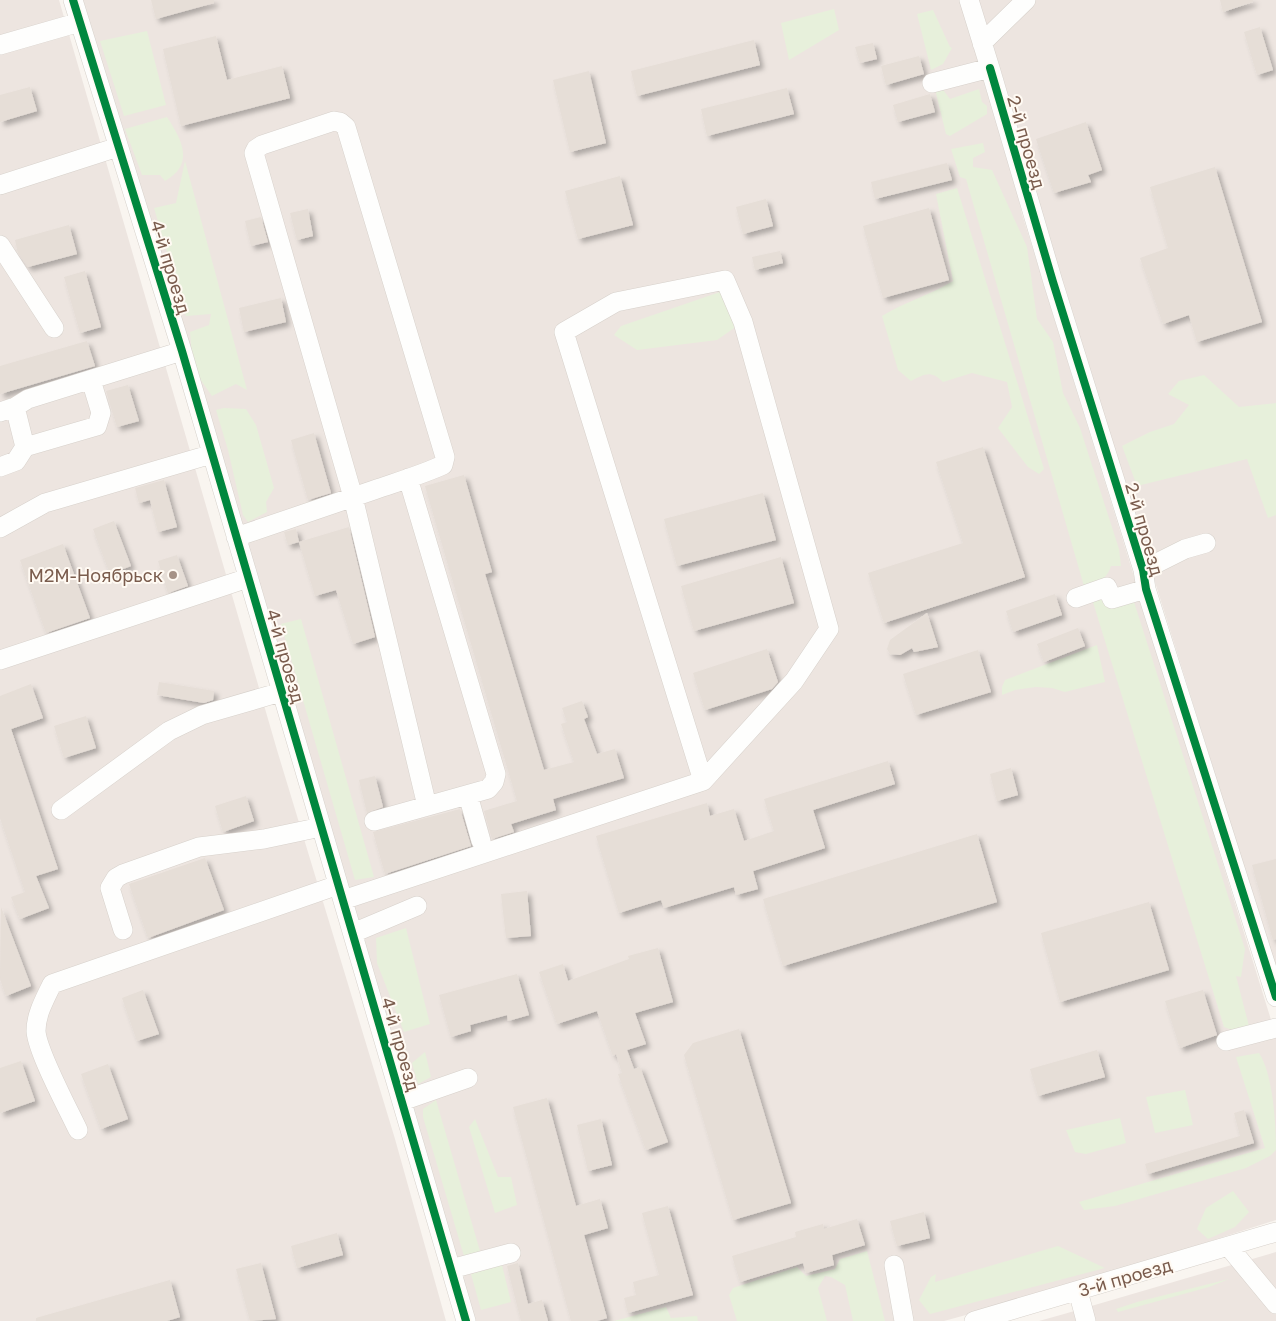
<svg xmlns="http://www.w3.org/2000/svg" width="1276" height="1321" viewBox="0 0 1276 1321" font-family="'Golos Text',sans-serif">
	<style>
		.industrial { fill: #ede5e0 }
		.green { fill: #e7f0db }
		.building { fill: #e6ded7; filter: url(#shadow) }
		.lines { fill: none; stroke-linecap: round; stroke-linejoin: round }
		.minor-casing { stroke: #d7d1cb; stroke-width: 20 }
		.minor { stroke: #fefefd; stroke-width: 19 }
		.cycleway-casing { stroke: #fffaf3; stroke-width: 11 }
		.cycleway { stroke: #00873e; stroke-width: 8 }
		.poi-dot { fill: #a69286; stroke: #fffaf3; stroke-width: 2 }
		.labels { text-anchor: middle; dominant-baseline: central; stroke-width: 4; stroke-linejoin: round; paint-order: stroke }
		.street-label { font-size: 18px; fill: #7a5c4d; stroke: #fffaf3 }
		.poi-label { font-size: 18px; fill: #7a5c4d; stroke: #fffaf3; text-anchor: end }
	</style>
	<defs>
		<filter id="shadow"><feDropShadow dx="4" dy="4" stdDeviation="2.5" flood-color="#0004"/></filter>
	</defs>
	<rect width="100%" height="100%" fill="#f9f5f0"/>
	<path class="industrial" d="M0 0H59L277 750 395 1139 446 1321H0Z
		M73 0H965L989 77 1022 214 1276 1036V1220L1061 1289 944 1321H475Z
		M972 0H1276V969L1059 275Z
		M1276 1252V1321H1039L1064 1314Z"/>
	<path class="green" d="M834 9 839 30 789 60 781 23Z
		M933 10 950 47 952 48 943 64 931 70 917 14Z
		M147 31 166 105 124 116 100 41Z
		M941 87 950 99 979 89 982 102 987 106V114L950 136 946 134 935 89Z
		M167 117C182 140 195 164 165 181L160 175H142L125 129Z
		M983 143 985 152 973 158V167L992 170 1027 247 1037 319 1053 342 1063 393 1080 428 1119 549 1121 566H1111C1106 581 1098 582 1084 586L966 179 960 177 951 149Z
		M185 161 247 390 236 384 212 396 193 369 190 332 209 325 211 314 186 316 154 208 176 203Z
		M957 188 1044 469 1039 474 1028 467 998 428 1012 407 1007 382 972 373 943 382C931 370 925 374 911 381L898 370 882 316C905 302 930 295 953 281L936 194Z
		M720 292 737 326 717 340 637 350 614 335 621 326Z
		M1204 375 1239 407 1276 403V515L1268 518 1247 459 1137 486 1122 446 1150 432 1174 424 1189 405 1168 394 1179 381Z
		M224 408 246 409 256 425 274 488 266 502 267 512 248 522 243 515 228 450 216 410Z
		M1097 594 1134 602 1245 949 1241 977 1236 976 1249 1026 1235 1031 1224 1027 1092 599Z
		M301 619 374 877 355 880 281 624Z
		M1097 645 1105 682 1065 692 1052 688 1036 687 1015 690 1002 695V687L1005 680Z
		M406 928 430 1024 404 1032 377 963 376 938Z
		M425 1052 431 1077 418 1084 412 1063Z
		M1259 1053C1273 1074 1276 1124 1276 1150L1270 1156 1246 1168 1115 1206 1084 1210 1079 1202 1265 1148 1236 1057Z
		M1185 1090 1193 1125 1155 1133 1146 1097Z
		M436 1100 482 1258 466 1263 423 1117V1109Z
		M1120 1118 1126 1143 1086 1154 1075 1152 1066 1130Z
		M475 1119 498 1177H511L517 1205 495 1213 469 1127Z
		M1233 1191 1249 1212 1235 1227 1208 1239 1197 1229 1206 1208Z
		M1058 1246 1105 1268 930 1314 919 1300 931 1277 936 1274 935 1282Z
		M867 1251 885 1321H853L845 1285 831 1277 825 1276 818 1288 827 1321H737L729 1295 733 1288 797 1267 806 1276 835 1269 840 1259Z
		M502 1265 511 1302 481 1310 471 1274Z
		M1229 1279 1209 1287 1118 1312 1116 1309 1137 1302Z
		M666 1307 671 1318 697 1316 698 1321H614Z"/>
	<path class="building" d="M151 0H214V3L156 19Z
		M1220 0H1253V2L1223 12Z
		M1260 27 1273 70 1257 75 1244 32Z
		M216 36 227 80 282 66 290 98 181 126 163 49Z
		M754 40 760 65 637 96 631 71Z
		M873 43 877 59 860 63 855 47Z
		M919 56 924 74 886 85 881 66Z
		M589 71 606 143 570 152 553 80Z
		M30 87 37 111 0 122V95Z
		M787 88 794 114 707 136 701 109Z
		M930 94 935 112 898 122 893 105Z
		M1086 122 1102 170 1088 175 1091 182 1054 193 1036 139Z
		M947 163 952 180 875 199 871 182Z
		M1215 167 1262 322 1197 342 1189 315 1163 324 1140 258 1168 248 1150 187Z
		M620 176 633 225 578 239 565 191Z
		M766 199 773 226 743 234 736 207Z
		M929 208 949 280 883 298 863 226Z
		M308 209 313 236 297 240 290 213Z
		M261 217 268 242 251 246 245 221Z
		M69 225 77 254 28 267 18 253 15 240Z
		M780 251 783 263 755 270 752 257Z
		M85 271 101 327 80 333 64 277Z
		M281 298 286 322 244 332 239 308Z
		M87 341 95 366 0 394V366Z
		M128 385 139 421 117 427 106 391Z
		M314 433 331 493 308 500 291 440Z
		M983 447 1025 577 884 623 868 573 963 543 936 462Z
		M464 475 492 572 485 574 544 770 574 762 561 724 567 722 562 708 582 701 588 717 584 719 597 754 615 749 624 778 553 799 556 810 511 824 514 832 492 839 484 811 517 801 425 486Z
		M164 480 177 527 158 532 150 500 139 503 135 488Z
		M763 493 776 540 677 566 664 519Z
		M114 521 131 566 110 574 93 529Z
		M349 527 375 637 353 644 336 590 315 596 299 542Z
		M296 529 299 542 288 545 284 532Z
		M63 544 90 618 46 633 20 560Z
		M177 555 188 586 168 593 158 561Z
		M781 557 794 603 694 631 681 586Z
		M1055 594 1062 615 1013 632 1006 611Z
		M927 613 938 647 914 652 912 648 900 655 890 654 887 649 890 640Z
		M1078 628 1085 646 1044 662 1037 644Z
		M767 649 778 682 772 689 705 710 693 673Z
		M978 650 991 692 916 715 903 674Z
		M159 682 214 691 213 700 204 703 157 695Z
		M31 684 43 718 11 729 58 869 36 876 49 908 20 919 11 897 25 892 0 818V696Z
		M86 716 96 748 64 758 54 726Z
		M888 761 895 784 813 810 825 848 753 871 758 889 736 895 734 887 664 908 661 900 619 913 596 836 707 803 710 816 734 809 744 841 774 831 764 799Z
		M1011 768 1018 795 997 801 990 774Z
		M375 776 383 807 367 813 359 780Z
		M246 796 254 821 223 832 215 806Z
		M460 809 471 846 385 874 373 832Z
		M977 834 997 902 783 966 763 899Z
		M205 858 224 910 148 938 129 884Z
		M1276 859V939L1273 940 1252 865Z
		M527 891 531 936 506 938 501 894Z
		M1149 902 1169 970 1060 1002 1041 933Z
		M1 907 31 986 6 996 0 979Z
		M658 948 673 1002 635 1013 646 1044 627 1050 634 1069 640 1067 668 1142 646 1150 618 1074 622 1073 616 1054 613 1056 597 1011 557 1024 539 972 563 964 568 981 629 959 628 956Z
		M517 974 529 1015 508 1021 507 1015 470 1025 471 1031 451 1037 439 995Z
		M143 990 159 1034 137 1041 122 998Z
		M1203 990 1217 1035 1180 1048 1165 1001Z
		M739 1029 791 1203 733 1220 684 1055 693 1043Z
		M1097 1050 1105 1077 1038 1096 1030 1069Z
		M21 1061 35 1101 0 1113V1068Z
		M108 1064 128 1119 101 1129 81 1074Z
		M547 1098 576 1206 600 1199 608 1228 584 1235 607 1318 597 1321H571L513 1107Z
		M1244 1110 1254 1143 1148 1174 1145 1164 1240 1136 1234 1113Z
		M601 1119 612 1165 588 1171 577 1125Z
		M668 1206 693 1295 628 1313 624 1298 636 1295 633 1282 659 1275 642 1213Z
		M924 1212 930 1238 897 1246 890 1221Z
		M857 1219 865 1245 832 1255 834 1265 806 1273 803 1263 740 1282 732 1256 796 1237 795 1232 823 1224 824 1229Z
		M337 1233 343 1255 297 1268 291 1246Z
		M261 1263 276 1319 250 1321 236 1269Z
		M518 1263 528 1304 542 1300 548 1321H521L507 1266Z
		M170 1280 180 1317 167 1321H36V1318Z"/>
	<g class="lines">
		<defs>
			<path id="minor" d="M73 0 182 351 466 1321
				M982 43 1026 0
				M0 45 80 22
				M990 68 1053 282 1143 570 1146 589 1276 997
				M932 83 990 68 969 0
				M0 185 118 147
				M0 245 54 328
				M0 412 15 407 28 399 182 351
				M25 447 97 426 101 413 91 380
				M0 467 16 461 25 447 15 407
				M0 528 45 503 212 454
				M236 537C282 521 328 506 374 490 397 482 421 475 443 465L445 457 346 127 340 122 334 121 262 145 256 149 254 153 353 497 427 806
				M1143 570 1185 549 1206 543
				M1076 598 1107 587 1112 599 1146 589
				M0 660 248 578
				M468 795 481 841
				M61 810 169 731 202 715 281 692
				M374 821 488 789 494 782 496 774 408 478
				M343 900 703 781 794 681 829 629 743 322 725 280 616 302 564 332 703 781
				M123 930 110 888 116 878 123 874 199 847 264 839 321 827
				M353 933 417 906
				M1226 1041 1276 1028
				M402 1101 468 1078
				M78 1130C68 1109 37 1051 36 1031 36 1014 45 999 52 984L338 885
				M1229 1247 1276 1304
				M894 1265 904 1321
				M451 1269 511 1253
				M1078 1291 1086 1321
				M974 1321 1276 1232"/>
		</defs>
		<use href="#minor" class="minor-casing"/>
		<use href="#minor" class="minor"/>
		<defs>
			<path id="cycleway" d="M73 0 182 351 466 1321
				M990 68 1053 282 1143 570 1146 589 1276 997"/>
		</defs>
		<use href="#cycleway" class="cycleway-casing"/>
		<use href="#cycleway" class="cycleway"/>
	</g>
	<circle class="poi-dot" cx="173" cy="575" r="5"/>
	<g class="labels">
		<g class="street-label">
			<text transform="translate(1027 142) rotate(74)">2-й проезд</text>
			<text transform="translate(171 267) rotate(73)">4-й проезд</text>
			<text transform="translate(1145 529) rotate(74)">2-й проезд</text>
			<text transform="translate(286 656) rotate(74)">4-й проезд</text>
			<text transform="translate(401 1044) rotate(74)">4-й проезд</text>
			<text transform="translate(1125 1277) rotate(-16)">3-й проезд</text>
		</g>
		<g class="poi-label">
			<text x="163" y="575">М2М-Ноябрьск</text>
		</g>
	</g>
</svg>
